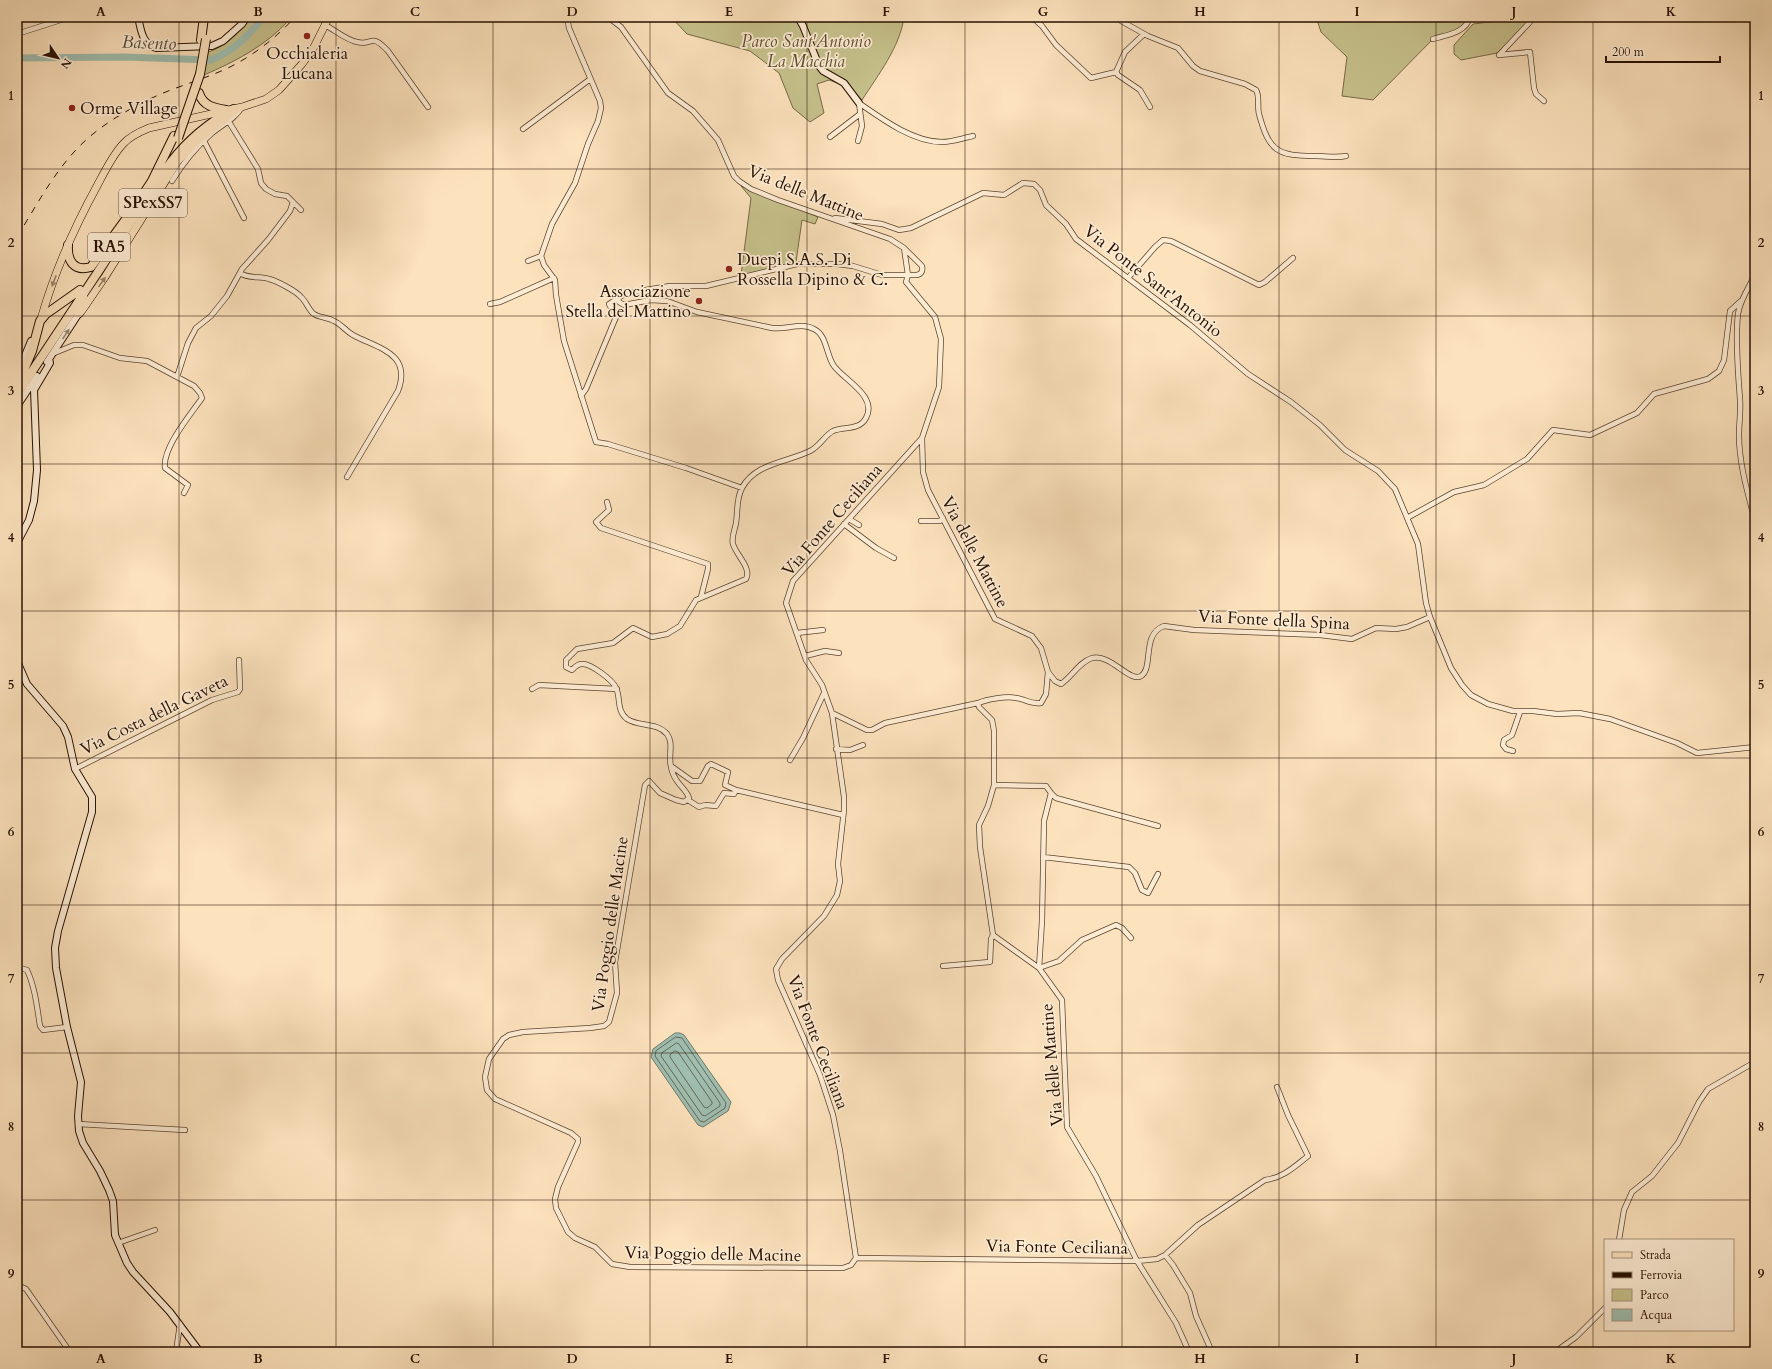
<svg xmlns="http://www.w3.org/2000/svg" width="1772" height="1369" viewBox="0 0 1772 1369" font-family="Cardo,serif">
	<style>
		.green { fill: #c6c18c; stroke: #776946 }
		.water { fill: #9fbeb0; stroke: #6f796a }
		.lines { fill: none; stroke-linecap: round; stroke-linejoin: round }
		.shore { stroke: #646858; stroke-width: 1 }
		.river { stroke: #9fbeb0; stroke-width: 7 }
		.street-casing { stroke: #5d452f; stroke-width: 6 }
		.secondary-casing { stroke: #281100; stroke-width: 8 }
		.primary-casing { stroke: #281100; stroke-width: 8 }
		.highway-casing { stroke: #281100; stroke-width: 10 }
		.street { stroke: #fdecd4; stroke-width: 4.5 }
		.secondary { stroke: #fdecd4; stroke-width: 6 }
		.primary { stroke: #fce2bd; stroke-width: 7 }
		.highway { stroke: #fce2bd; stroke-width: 8 }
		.rail { stroke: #281100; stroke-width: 1; stroke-dasharray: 7 7; stroke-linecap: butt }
		.highway-bridge-casing { stroke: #281100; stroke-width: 10; stroke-linecap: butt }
		.highway-bridge { stroke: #fce2bd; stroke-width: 8 }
		.oneway { fill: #9d8468 }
		.oneway2 { fill: #9d8975 }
		.grid { fill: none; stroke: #281100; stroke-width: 1; stroke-opacity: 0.55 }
		.poi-dot { fill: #8f2418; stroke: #fdecd4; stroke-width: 1.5 }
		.labels { text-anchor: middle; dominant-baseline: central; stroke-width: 3.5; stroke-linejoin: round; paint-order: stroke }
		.shield { fill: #fdecd4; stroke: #685340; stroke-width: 1 }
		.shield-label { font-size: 16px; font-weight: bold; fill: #281100 }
		.park-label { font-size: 17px; font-style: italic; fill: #5f4f31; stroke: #fdecd4 }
		.poi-label { font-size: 17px; fill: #281100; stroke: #fdecd4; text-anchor: start }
		.street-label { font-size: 17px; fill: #281100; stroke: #fdecd4 }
		.water-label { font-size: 18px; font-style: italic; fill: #524e3e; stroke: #fdecd4 }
		.neatline { fill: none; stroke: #281100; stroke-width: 1.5 }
		.grid-label { font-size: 13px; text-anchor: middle; font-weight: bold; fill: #281100 }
	</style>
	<rect width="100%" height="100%" fill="#fce2bd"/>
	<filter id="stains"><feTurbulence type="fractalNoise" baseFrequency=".005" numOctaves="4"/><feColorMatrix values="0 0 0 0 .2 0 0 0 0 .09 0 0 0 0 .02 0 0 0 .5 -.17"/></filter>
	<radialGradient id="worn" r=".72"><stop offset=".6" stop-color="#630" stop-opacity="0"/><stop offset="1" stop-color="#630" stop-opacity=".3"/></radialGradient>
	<path class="green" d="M250 17H286L289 20C266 46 234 62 204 75L208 52C225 47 241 32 250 17Z
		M671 17H904C900 47 878 75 862 100L851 88 829 80 817 84 824 113 810 122 793 108 779 73 750 51 687 34Z
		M1316 17H1470L1466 26 1433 39 1373 100 1342 96 1347 57 1321 32Z
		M1530 17 1529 24 1497 53 1461 60 1454 54V45L1473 24Z
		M741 186 818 217 815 224 802 220 796 262 746 276 741 275 751 198Z"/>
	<path class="water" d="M675 1033H680L684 1035 731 1102 728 1111 703 1127 698 1125 651 1057 653 1049Z"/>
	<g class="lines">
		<path class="shore" d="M676 1037 682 1038 726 1103 725 1108 704 1122 700 1121 655 1056 656 1051Z
			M677 1043 679 1044 720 1103V1106L705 1116 702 1115 661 1056 662 1053Z
			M675 1051 678 1052 712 1102V1104L707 1108 704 1107 670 1057V1055Z"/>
		<path class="river" d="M17 58 125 57 211 60C235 50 247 37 264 17"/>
		<defs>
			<path id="street" d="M567 17 569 28 600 101 601 108 598 121 588 144 575 183 552 224 541 256 544 265 555 280 556 295 564 341 596 442 608 444 686 468 742 488
				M608 17 621 27 668 93 693 111 718 140 734 176 739 181 751 189 778 200 890 239 904 248 922 266C923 270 922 274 917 275H882L853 266 837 264H797L706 286H670L627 293 618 298 619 302 624 305 651 300 667 301 697 312 772 328C786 330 801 322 814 329 827 335 826 355 834 366 844 380 878 396 866 418 859 431 844 426 833 431 824 436 820 446 810 451 788 462 755 463 742 488 736 499 738 511 736 523 735 530 731 537 733 544 736 555 752 568 746 579L696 600 680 626 667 634 652 637 633 628 613 643 577 649 566 660V667L572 670C575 667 577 664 582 664 590 663 613 680 616 688 621 698 616 710 627 719 639 727 657 722 667 734 674 743 668 756 671 767 672 772 674 777 677 781 681 787 687 791 689 798L684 802 676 800 660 793 649 781 645 785 615 962 617 993 609 1022 604 1026 590 1028 523 1032 509 1035 503 1039 489 1059 485 1077 487 1090 495 1099 571 1133 578 1139V1142L558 1187 555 1199 556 1208 568 1232 575 1238 595 1247 612 1264 630 1267 843 1268 851 1265 856 1258
				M1032 17 1042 26 1056 45 1091 78 1116 72 1125 52 1144 34
				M1114 17 1148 36 1178 48 1193 66 1200 71 1245 84 1256 90C1260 96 1257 106 1259 114 1269 151 1277 156 1315 156 1325 156 1336 158 1346 156
				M325 25C335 30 346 40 357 42 373 46 370 32 388 51L428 107
				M17 34 70 17
				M1433 39C1446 35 1466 33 1470 17
				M1499 55 1530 52 1534 88 1536 94 1544 101
				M1499 55 1530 22 1531 17
				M1116 72 1118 75 1140 90 1150 107
				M859 103C882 119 913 142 942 142 952 142 963 138 973 136
				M229 122 258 169 261 183 266 189 275 194 287 196 301 210
				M523 129 589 80
				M830 137 860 114
				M204 141 244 218
				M858 141 862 126 859 103
				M172 181C183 163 196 147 212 133 223 124 235 119 242 107
				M835 218 882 224 899 230 911 228 983 193 1004 195 1023 183 1034 184 1040 190 1046 205 1066 224 1076 239 1190 325 1248 374 1291 402 1320 425 1345 450 1378 471 1395 489 1418 544 1426 603 1430 617 1451 668 1462 685 1471 695 1488 704 1513 711H1533L1557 714 1579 713 1610 719 1677 743 1697 753 1755 747
				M904 248 908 275 906 282 935 317 941 339 939 387 922 438 923 472 928 490 995 619 1032 636 1041 648 1048 672 1046 694 1041 703C1032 705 1025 699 1016 698 1006 696 988 699 978 703L979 707 992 720 994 731V785L988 806 979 825 980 847 993 935 1039 968 1062 1000 1067 1127 1096 1176 1137 1261 1176 1323 1189 1352
				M528 261 541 256
				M240 273C248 279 260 276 269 279 277 281 296 291 301 297 306 301 309 311 314 314 320 318 327 317 334 321 341 324 346 331 353 335 379 349 412 353 398 391L347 477
				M1755 275C1749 287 1740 300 1738 314 1735 339 1738 373 1740 399 1741 411 1739 423 1739 435 1739 464 1748 494 1755 521
				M1128 278 1155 247 1163 240 1171 241 1259 285 1265 282 1293 258
				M490 304 500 302 554 278
				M52 354 74 345H83L120 358 147 361 194 386 200 393 202 398C191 414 162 448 165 468L188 485 184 493
				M177 377 188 343 196 328 211 316 227 296 242 269 268 240 290 211 293 202
				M581 396 586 389 616 317 617 313 611 308 609 304 618 298
				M607 502 609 510 596 522 601 528 708 564V569L701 597
				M1407 518 1454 492 1484 485 1527 459 1553 430 1590 435 1637 413 1654 394 1708 379 1719 371 1724 360 1730 311 1741 301
				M849 519 859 525
				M921 521H940L943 518
				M844 524 876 548 894 558
				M797 633 823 630
				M805 656 825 651 839 653
				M1048 672 1055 681 1061 684C1072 677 1079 662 1092 658 1110 653 1130 683 1141 676 1154 668 1141 634 1164 626L1194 630 1320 635 1352 639 1376 628 1396 629 1407 627 1430 617
				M532 689 539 685 617 689
				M832 713 867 730H872L885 723 978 703
				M836 749 850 750 863 745
				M1513 751 1506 749 1503 745 1504 740 1512 735 1520 712
				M790 760 803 738 824 693
				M671 766 692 781H700L708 766 711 764 728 772 725 785 736 790 734 794 724 793 716 806 705 805 699 807 688 800
				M75 769 212 700 238 692 240 689 239 660
				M994 785 1046 786 1051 793 1044 821 1042 921 1039 968 1059 961 1082 940 1116 925 1122 928 1131 938
				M736 790 843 815
				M1051 793 1056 798 1158 826
				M1043 857 1129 867 1135 873 1142 890 1148 893 1158 874
				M943 966 990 962 991 939 993 935
				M17 967 27 970C35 987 37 1007 40 1026L43 1030 67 1027
				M78 1124 185 1130
				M1619 1240 1624 1210 1632 1192 1652 1176 1678 1143 1699 1102 1708 1089 1755 1062
				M118 1243 155 1230
				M1165 1255 1173 1265 1190 1293 1196 1316 1212 1352
				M856 1258 840 1151 833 1115 820 1075 778 980 776 969 782 959 824 916 837 895 840 881 838 864 844 810V797L832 713 822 685 806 660 786 603 793 581 922 438
				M856 1258 1137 1261 1157 1259 1165 1255 1198 1225 1265 1180C1283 1178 1294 1167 1308 1156L1288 1115 1277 1087
				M17 1285 26 1289 70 1352
				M176 1352 180 1324
				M1555 1352 1576 1337 1605 1308"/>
			<path id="secondary" d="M138 17C141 30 142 44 156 48L212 46 223 41 242 24 247 17
				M798 17 803 26 819 66 823 71 844 83 859 103
				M47 362 79 313
				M17 375 31 341
				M17 406 37 376
				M17 543 29 520 34 501 37 470 34 390 50 363 49 359
				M17 661 27 684 63 726 68 737 75 769 92 797V812L58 931 55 948 56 968 67 1027 81 1082 78 1116 79 1131 83 1143 100 1171 109 1190 113 1201 115 1235 127 1263 133 1272 170 1312 200 1352"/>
			<path id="primary" d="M81 312 105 277 178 161 199 140 234 112
				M41 319C54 273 74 228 97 186 105 171 112 156 123 144 130 136 139 132 149 128L242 107 266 99 279 90 302 64 314 47 329 17"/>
			<path id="highway" d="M201 40 204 17
				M199 93C203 106 214 108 226 110
				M137 204 152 181 174 136
				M68 245C67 261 74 272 91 267L137 204
				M79 313 83 297
				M18 384 32 351 40 321 46 314 80 290
				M17 394 171 162C188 140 210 122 234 109"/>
		</defs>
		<use href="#street" class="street-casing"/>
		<use href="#secondary" class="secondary-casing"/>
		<use href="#primary" class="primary-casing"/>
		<use href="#highway" class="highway-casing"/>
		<use href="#street" class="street"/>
		<use href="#secondary" class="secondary"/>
		<use href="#primary" class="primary"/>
		<use href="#highway" class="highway"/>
		<path class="rail" d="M17 237C38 203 57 166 87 139 103 125 122 113 140 104 169 88 201 81 230 67 254 55 277 37 295 17"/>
		<defs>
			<path id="highway-bridge" d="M178 138 200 74 206 39"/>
		</defs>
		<use href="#highway-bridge" class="highway-bridge-casing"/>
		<use href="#highway-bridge" class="highway-bridge"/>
	</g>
	<defs><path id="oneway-solid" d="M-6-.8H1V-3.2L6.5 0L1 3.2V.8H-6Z"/></defs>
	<g class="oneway">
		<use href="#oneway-solid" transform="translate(54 281) rotate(111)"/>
		<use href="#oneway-solid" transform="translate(102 282) rotate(-55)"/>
	</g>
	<use class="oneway2" href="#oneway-solid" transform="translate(66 334) rotate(-56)"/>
	<path class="grid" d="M179 17V1352M336 17V1352M493 17V1352M650 17V1352M807 17V1352M965 17V1352M1122 17V1352M1279 17V1352M1436 17V1352M1593 17V1352M17 169H1755M17 316H1755M17 464H1755M17 611H1755M17 758H1755M17 905H1755M17 1053H1755M17 1200H1755"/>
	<g class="poi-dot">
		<circle cx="307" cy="36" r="4"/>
		<circle cx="72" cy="108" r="4"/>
		<circle cx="729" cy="269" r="4"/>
		<circle cx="699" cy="301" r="4"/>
	</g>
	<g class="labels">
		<g class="shield">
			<rect x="119" y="189" width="68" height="28" rx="3"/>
			<rect x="88" y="233" width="42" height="28" rx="3"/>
		</g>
		<g class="shield-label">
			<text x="153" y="203">SPexSS7</text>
			<text x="109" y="247">RA5</text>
		</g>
		<g class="park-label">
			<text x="806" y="41">Parco Sant'Antonio<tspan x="806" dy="20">La Macchia</tspan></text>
		</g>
		<g class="poi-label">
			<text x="307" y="53" text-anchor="middle">Occhialeria<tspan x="307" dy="20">Lucana</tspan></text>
			<text x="80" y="108">Orme Village</text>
			<text x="737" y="259">Duepi S.A.S. Di<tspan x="737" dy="20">Rossella Dipino &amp; C.</tspan></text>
			<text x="691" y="291" text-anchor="end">Associazione<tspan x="691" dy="20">Stella del Mattino</tspan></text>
		</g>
		<g class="street-label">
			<text transform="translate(806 193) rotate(22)">Via delle Mattine</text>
			<text transform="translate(1153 281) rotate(38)">Via Ponte Sant'Antonio</text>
			<text transform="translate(832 520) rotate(-49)">Via Fonte Ceciliana</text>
			<text transform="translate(975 552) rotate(62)">Via delle Mattine</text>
			<text transform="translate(1274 620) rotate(3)">Via Fonte della Spina</text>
			<text transform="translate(154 715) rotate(-26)">Via Costa della Gaveta</text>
			<text transform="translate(610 924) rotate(-82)">Via Poggio delle Macine</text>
			<text transform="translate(818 1042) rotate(69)">Via Fonte Ceciliana</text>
			<text transform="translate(1052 1065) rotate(-95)">Via delle Mattine</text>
			<text transform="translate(1057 1247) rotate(1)">Via Fonte Ceciliana</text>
			<text transform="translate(713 1254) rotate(1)">Via Poggio delle Macine</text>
		</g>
		<g class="water-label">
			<text transform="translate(149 43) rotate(2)">Basento</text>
		</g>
	</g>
	<rect width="1772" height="1369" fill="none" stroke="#fce2bd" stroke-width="44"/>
	<rect x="1604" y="1239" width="130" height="92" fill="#fdecd4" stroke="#a8947f"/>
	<rect x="1612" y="1252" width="20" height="6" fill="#fce2bd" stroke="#a8947f"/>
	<text x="1640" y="1259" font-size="12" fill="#281100">Strada</text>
	<rect x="1612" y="1272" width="20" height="6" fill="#281100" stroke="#a8947f"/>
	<text x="1640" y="1279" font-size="12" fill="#281100">Ferrovia</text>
	<rect x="1612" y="1289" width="20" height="12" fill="#c6c18c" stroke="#a8947f"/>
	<text x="1640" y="1299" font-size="12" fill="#281100">Parco</text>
	<rect x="1612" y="1309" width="20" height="12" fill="#9fbeb0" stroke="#a8947f"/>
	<text x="1640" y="1319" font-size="12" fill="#281100">Acqua</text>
	<g transform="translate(58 58) rotate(125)" stroke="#fdecd4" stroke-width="3" paint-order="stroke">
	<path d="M0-3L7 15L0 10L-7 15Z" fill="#281100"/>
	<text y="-6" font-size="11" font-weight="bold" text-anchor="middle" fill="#281100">N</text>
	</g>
	<path d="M1606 56v6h114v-6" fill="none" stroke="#281100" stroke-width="2"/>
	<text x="1612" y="56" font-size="12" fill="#281100" stroke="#fdecd4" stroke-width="3" paint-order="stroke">200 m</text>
	<rect x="22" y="22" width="1728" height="1325" class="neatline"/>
	<g class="grid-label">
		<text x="101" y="16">A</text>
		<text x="258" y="16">B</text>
		<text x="415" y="16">C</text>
		<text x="572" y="16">D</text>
		<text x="729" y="16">E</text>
		<text x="886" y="16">F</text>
		<text x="1043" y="16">G</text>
		<text x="1200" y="16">H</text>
		<text x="1357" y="16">I</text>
		<text x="1514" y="16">J</text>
		<text x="1671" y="16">K</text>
		<text x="11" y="100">1</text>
		<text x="1761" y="100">1</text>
		<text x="11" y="247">2</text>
		<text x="1761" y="247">2</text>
		<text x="11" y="395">3</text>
		<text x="1761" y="395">3</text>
		<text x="11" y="542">4</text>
		<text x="1761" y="542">4</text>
		<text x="11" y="689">5</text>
		<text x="1761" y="689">5</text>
		<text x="11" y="836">6</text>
		<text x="1761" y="836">6</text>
		<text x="11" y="983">7</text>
		<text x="1761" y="983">7</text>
		<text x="11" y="1131">8</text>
		<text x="1761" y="1131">8</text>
		<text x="11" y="1278">9</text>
		<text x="1761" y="1278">9</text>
		<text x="101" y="1363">A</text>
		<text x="258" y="1363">B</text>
		<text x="415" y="1363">C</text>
		<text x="572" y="1363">D</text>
		<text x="729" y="1363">E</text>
		<text x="886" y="1363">F</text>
		<text x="1043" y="1363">G</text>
		<text x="1200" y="1363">H</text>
		<text x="1357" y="1363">I</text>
		<text x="1514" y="1363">J</text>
		<text x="1671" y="1363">K</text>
	</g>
	<rect width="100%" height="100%" filter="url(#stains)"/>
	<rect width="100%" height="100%" fill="url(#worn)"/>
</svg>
